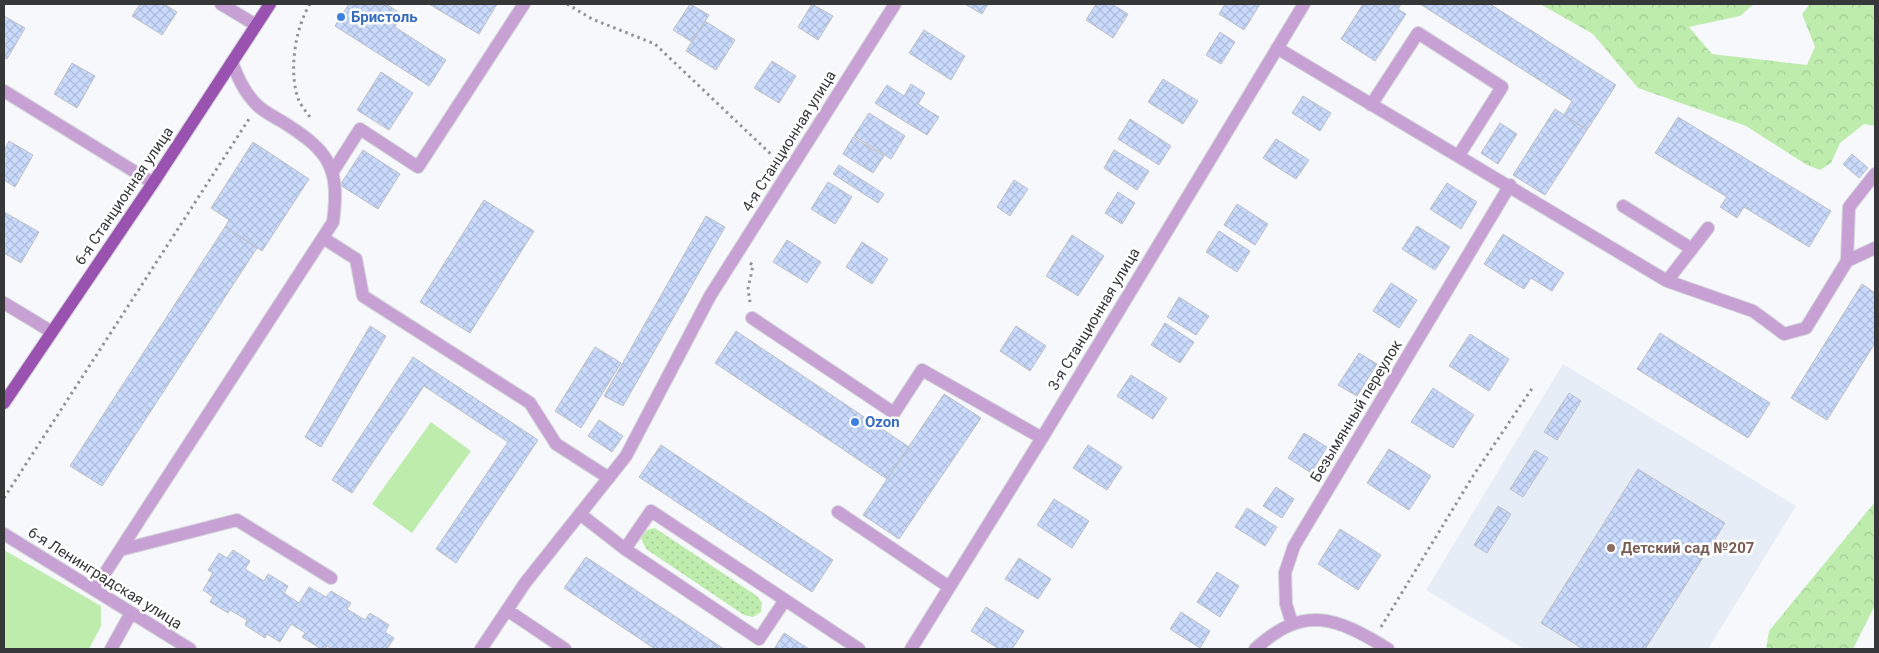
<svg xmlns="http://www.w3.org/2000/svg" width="1879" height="653" viewBox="0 0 1879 653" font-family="Roboto,sans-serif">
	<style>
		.built { fill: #e7edf7 }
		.grass { fill: #beecad }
		.forest { fill: url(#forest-crowns) }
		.park { fill: url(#park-dots) }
		.building { fill: url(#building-cross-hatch); stroke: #bec0c4 }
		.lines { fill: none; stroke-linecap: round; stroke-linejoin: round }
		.minor-casing { stroke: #d3d5d9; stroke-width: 14 }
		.major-casing { stroke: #d3d5d9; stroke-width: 14 }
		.path { stroke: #919396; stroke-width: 3; stroke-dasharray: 2.5 4; stroke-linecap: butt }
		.minor { stroke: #c7a0d4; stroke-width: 12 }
		.major { stroke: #9a52b1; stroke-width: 12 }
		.shop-dot { fill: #3f7fe0; stroke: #fff; stroke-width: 2 }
		.education-dot { fill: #8d6e63; stroke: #fff; stroke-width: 2 }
		.labels { text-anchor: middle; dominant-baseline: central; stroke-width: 5; stroke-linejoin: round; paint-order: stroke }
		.shop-label { font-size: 15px; font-weight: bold; fill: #366cbe; stroke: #fff; text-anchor: start }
		.street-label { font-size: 15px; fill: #363739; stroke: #fff }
		.education-label { font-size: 15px; font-weight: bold; fill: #785e54; stroke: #fff; text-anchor: start }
	</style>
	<defs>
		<pattern id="forest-crowns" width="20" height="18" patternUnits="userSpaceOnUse" patternTransform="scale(1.25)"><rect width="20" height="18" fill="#beecad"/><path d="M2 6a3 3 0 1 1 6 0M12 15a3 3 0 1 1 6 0" fill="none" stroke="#a4cb96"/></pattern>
		<pattern id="park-dots" width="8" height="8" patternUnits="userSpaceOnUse" patternTransform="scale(1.25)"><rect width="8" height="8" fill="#beecad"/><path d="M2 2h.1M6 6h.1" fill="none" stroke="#a4cb96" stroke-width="1.8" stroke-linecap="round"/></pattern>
		<pattern id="building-cross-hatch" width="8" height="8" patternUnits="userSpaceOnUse" patternTransform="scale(1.25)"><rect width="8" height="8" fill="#c9dafc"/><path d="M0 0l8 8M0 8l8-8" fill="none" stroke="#adbcd9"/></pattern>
	</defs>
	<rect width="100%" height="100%" fill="#f6f8fc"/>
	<path class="built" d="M1563 364 1796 506 1708 649H1524L1426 590Z"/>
	<path class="grass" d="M431 422 471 451 412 533 372 504Z
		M4 550 101 606V626L89 649H4Z"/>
	<path class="forest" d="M1540 4H1754L1740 16 1689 27 1712 54 1807 65 1815 47 1802 14 1810 4H1875V126L1864 124 1840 143 1831 163 1820 170 1807 165 1746 126 1638 88 1593 34Z
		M1875 502V605L1853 649H1766L1769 631Z"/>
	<path class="park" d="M655 528 757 596 762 603 761 612 753 617 744 615 646 549 641 538 647 530Z"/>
	<path class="building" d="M140 4H164L177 12 162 35 132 16Z
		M349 4H386L403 15 395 27 446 60 429 86 335 26Z
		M429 4H497L479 34Z
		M690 4 709 15 692 42 673 30Z
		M812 4 833 16 818 40 798 27Z
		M965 4H988L982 14Z
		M1096 4H1112L1128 14 1113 38 1086 20Z
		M1225 4H1260L1244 30 1219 14Z
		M1363 4H1401L1398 9 1406 14 1375 61 1341 39Z
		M1420 4H1490L1616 85 1587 130 1564 115 1572 101Z
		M4 16 25 28 7 59 4 58Z
		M705 21 735 40 716 70 686 51Z
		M924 30 965 56 951 80 909 53Z
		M1220 32 1235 42 1221 64 1206 55Z
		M772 61 796 76 779 103 754 88Z
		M72 63 95 76 77 108 54 94Z
		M381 72 413 93 389 130 357 110Z
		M1163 79 1198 101 1183 124 1148 102Z
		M911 84 925 93 918 104 939 117 927 135 875 103 887 85 904 96Z
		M1303 96 1331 113 1320 131 1292 113Z
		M1555 109 1587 130 1545 195 1513 175Z
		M869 113 905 136 891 159 854 136Z
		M1678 117 1831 211 1809 247 1744 207 1737 218 1720 207 1727 197 1655 153Z
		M1130 119 1171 146 1159 165 1118 139Z
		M1500 123 1517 134 1498 164 1481 153Z
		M853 137 884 156 873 173 843 154Z
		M1276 139 1309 160 1296 179 1263 158Z
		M9 141 33 155 15 187 4 180V151Z
		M253 142 309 179 262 251 225 227 229 220 211 208Z
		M363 150 400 174 378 209 340 185Z
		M1114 150 1149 171 1137 190 1104 168Z
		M1852 154 1868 168 1859 178 1843 164Z
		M839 165 884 194 878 203 833 174Z
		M1014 180 1028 189 1010 216 997 207Z
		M828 182 852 197 835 224 811 209Z
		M1447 183 1477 202 1461 229 1430 209Z
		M1118 192 1135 203 1122 224 1105 213Z
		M484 200 534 231 470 333 420 302Z
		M1237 204 1268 224 1255 245 1224 225Z
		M4 212 39 232 21 263 4 253Z
		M706 216 725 227 623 406 604 396Z
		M1417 226 1450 247 1435 270 1402 249Z
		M225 227 257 248 102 486 70 466Z
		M1219 231 1250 251 1237 272 1206 252Z
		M1503 234 1564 273 1552 291 1531 278 1524 289 1484 264Z
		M1072 235 1104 256 1078 296 1046 276Z
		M787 240 821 262 807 283 773 262Z
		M862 242 888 259 872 284 846 267Z
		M1391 283 1417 300 1399 328 1373 311Z
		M1862 284 1875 293V343L1827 420 1791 398Z
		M1179 297 1209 316 1196 335 1167 317Z
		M1165 323 1194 342 1180 363 1151 345Z
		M370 326 386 336 321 447 305 437Z
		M1016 326 1046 346 1030 371 1000 351Z
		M736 331 909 447 887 479 715 363Z
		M1660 333 1770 403 1748 438 1637 369Z
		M1470 334 1509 359 1489 391 1449 366Z
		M595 347 621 363 581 428 555 411Z
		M1359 353 1377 364 1357 396 1338 385Z
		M413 357 538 440 456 563 436 549 508 442 424 386 352 493 332 480Z
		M1131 375 1167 398 1153 419 1117 396Z
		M1433 388 1474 415 1453 448 1411 422Z
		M1569 393 1581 401 1557 440 1544 432Z
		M944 394 981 418 899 539 863 515Z
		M599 420 623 436 612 452 588 436Z
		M1304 433 1327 447 1311 473 1288 458Z
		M661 445 833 560 812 592 639 477Z
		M1088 445 1122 467 1107 490 1073 468Z
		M1389 449 1431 476 1409 510 1367 483Z
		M1535 450 1548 458 1523 497 1510 489Z
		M1638 469 1725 523 1645 649H1583L1541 623Z
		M1276 487 1294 499 1282 518 1263 506Z
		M1054 499 1089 521 1072 548 1037 525Z
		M1498 506 1511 514 1487 553 1474 545Z
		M1247 508 1277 527 1265 546 1235 527Z
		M1340 529 1381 555 1358 590 1318 564Z
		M233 550 250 561 245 569 264 581 268 574 288 586 284 593 299 603 309 587 326 597 331 591 351 603 347 609 365 620 370 613 389 625 385 632 394 638 387 649H332L327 646 325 649H321L302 637 305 633 291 624 280 642 267 634 265 638 245 625 247 620 230 610 228 613 210 602 213 597 203 590 213 573 208 570 219 553 227 558Z
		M586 557 724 649H655L564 588Z
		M1019 558 1051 579 1038 599 1005 579Z
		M1217 572 1239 586 1220 617 1197 602Z
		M986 607 1024 631 1012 649H999L971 631Z
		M1181 612 1210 631 1200 648 1170 629Z
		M784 633 809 649H774Z"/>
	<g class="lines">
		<defs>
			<path id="minor" d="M221 4 256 25
				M1277 48 1667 281 1753 311 1784 334 1806 328 1847 261 1875 248
				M4 91 153 183
				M1371 105 1418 33 1502 87 1459 155
				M332 173 360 129 418 167 524 4
				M1623 206 1692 249
				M323 238 356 259 363 296 530 403 556 444 609 478
				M1847 261 1849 207 1875 174
				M1667 281 1708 228
				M4 303 52 332
				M752 318 894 413 922 370 1042 438
				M838 512 949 587
				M580 514 625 549
				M4 534 190 649
				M120 550 237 520 331 578
				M94 590 333 222C340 169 330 152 286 124 277 118 265 113 257 105 244 92 238 78 232 62
				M785 600 759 639 625 549 651 511 859 649
				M507 610 565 649
				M1292 624 1286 604 1285 573 1294 546 1510 185
				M111 649 131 613
				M481 649 525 583 626 456 710 296 895 4
				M911 649 1042 438 1304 4
				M1255 649C1304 604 1336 617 1388 649"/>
			<path id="major" d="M4 403 153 183 270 4"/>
		</defs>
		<use href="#minor" class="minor-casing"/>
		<use href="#major" class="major-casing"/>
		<path class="path" d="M310 4C295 28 288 73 299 101 302 107 308 114 312 120
			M567 4 592 19 655 44 778 161
			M750 263 753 265 748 289 750 302
			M4 498 249 119
			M1381 627 1473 476 1533 387"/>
		<use href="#minor" class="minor"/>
		<use href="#major" class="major"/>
	</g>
	<g class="shop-dot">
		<circle cx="341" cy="17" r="5"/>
		<circle cx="855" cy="422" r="5"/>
	</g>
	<circle class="education-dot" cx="1611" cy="548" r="5"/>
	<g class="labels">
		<g class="shop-label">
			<text x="351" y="17">Бристоль</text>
			<text x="865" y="422">Ozon</text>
		</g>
		<g class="street-label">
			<text transform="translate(789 141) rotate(-58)">4-я Станционная улица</text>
			<text transform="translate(124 196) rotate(-56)">6-я Станционная улица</text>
			<text transform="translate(1094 319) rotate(-59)">3-я Станционная улица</text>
			<text transform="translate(1356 411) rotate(-59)">Безымянный переулок</text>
			<text transform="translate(105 578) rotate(32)">6-я Ленинградская улица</text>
		</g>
		<g class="education-label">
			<text x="1621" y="548">Детский сад №207</text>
		</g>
	</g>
	<rect width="1879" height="653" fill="none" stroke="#363739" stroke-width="10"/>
</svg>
